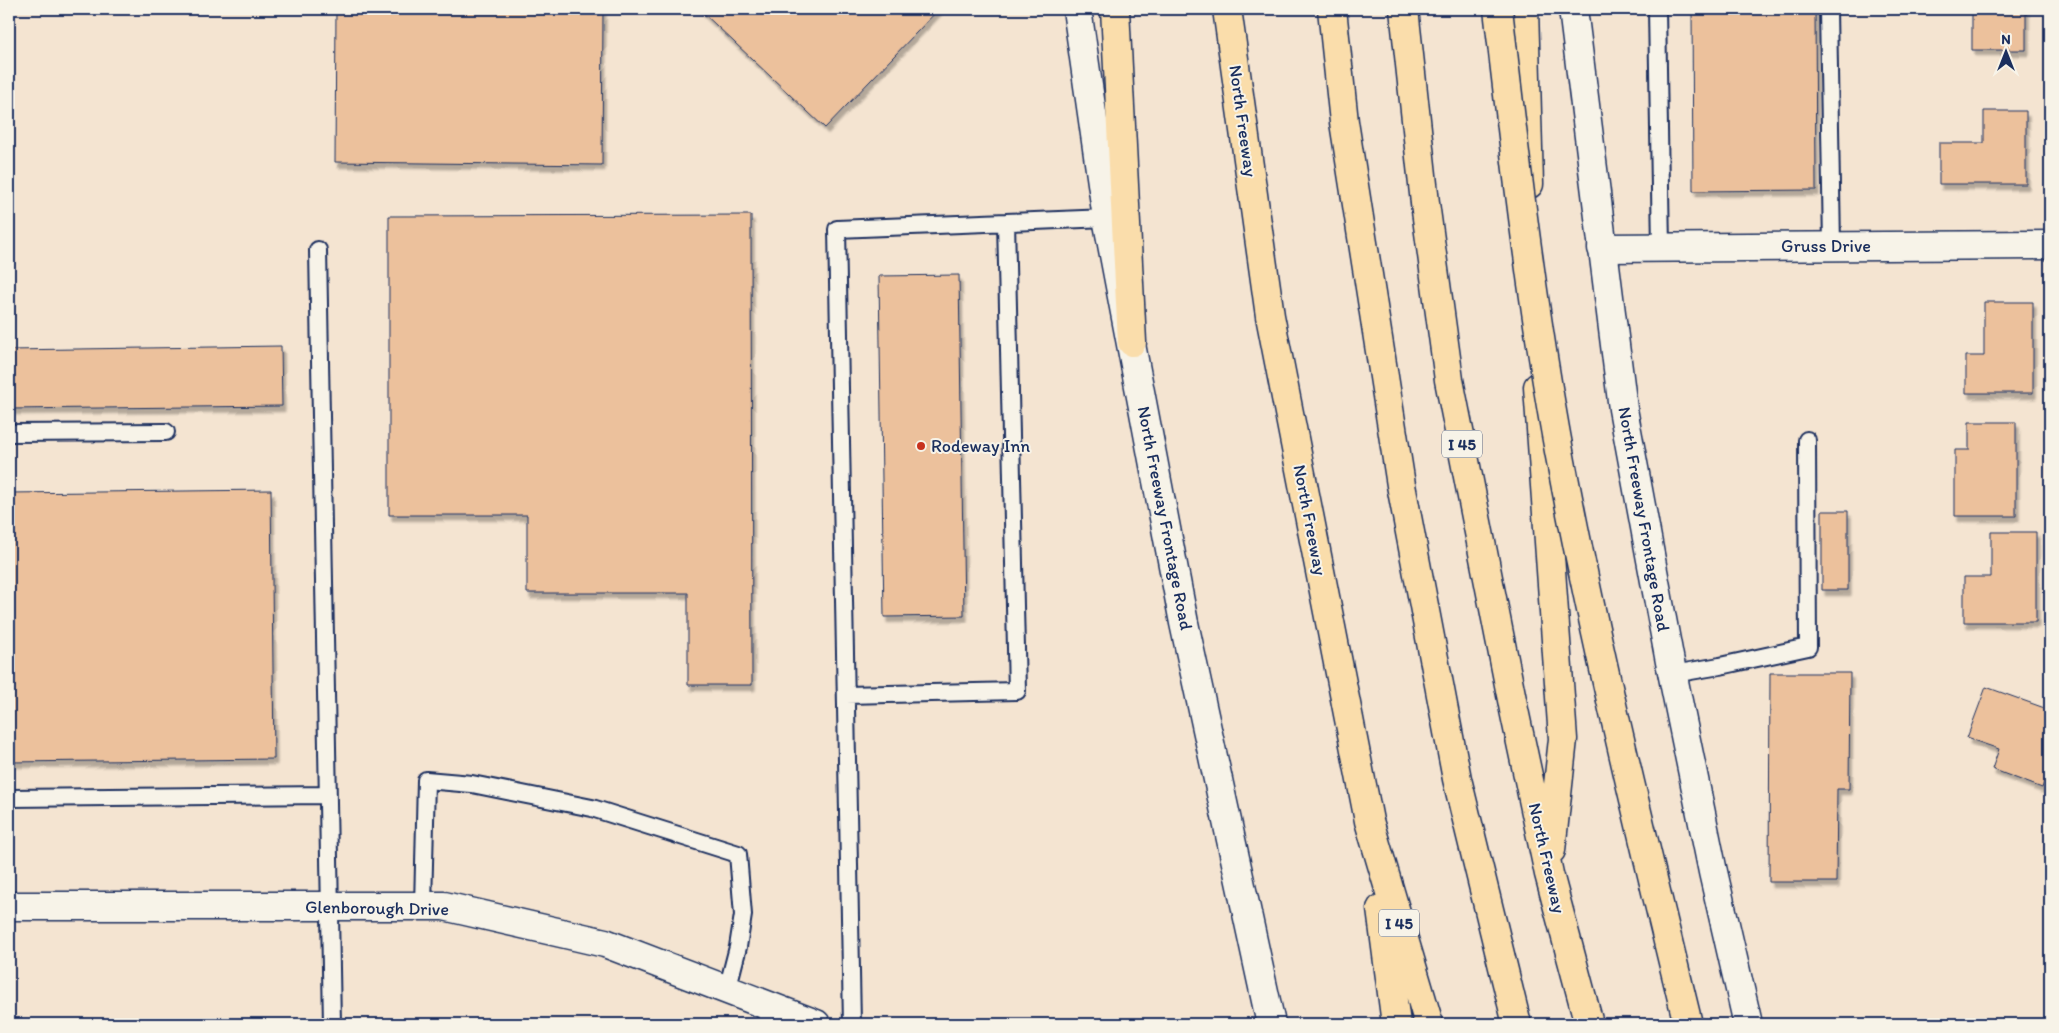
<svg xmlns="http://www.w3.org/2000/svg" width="2059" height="1033" viewBox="0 0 2059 1033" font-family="Itim,sans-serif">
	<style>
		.building { fill: #ecc19c; stroke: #1b2f5e; filter: url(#shadow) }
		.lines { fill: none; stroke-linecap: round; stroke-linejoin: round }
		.lane-casing { stroke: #1b2f5e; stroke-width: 20 }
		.street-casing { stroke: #1b2f5e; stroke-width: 31 }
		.secondary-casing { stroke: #1b2f5e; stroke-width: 31 }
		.highway-casing { stroke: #1b2f5e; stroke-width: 31 }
		.lane { stroke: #f7f3e8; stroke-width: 16 }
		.street { stroke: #f7f3e8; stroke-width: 28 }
		.secondary { stroke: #f7f3e8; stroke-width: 28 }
		.highway { stroke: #faddab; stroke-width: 28 }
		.highway-bridge-casing { stroke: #1b2f5e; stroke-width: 31; stroke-linecap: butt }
		.highway-bridge { stroke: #faddab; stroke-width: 28 }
		.poi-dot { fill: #c8321e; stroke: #f7f3e8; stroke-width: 2 }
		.labels { text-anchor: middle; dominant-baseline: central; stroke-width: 4; stroke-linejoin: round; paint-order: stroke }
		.shield { fill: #f7f3e8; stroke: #5d6a87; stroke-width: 1 }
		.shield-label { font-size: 16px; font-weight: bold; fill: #1b2f5e }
		.street-label { font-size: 18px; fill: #1b2f5e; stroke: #f7f3e8 }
		.poi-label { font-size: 18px; fill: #1b2f5e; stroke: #f7f3e8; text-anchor: start }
	</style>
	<defs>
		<filter id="shadow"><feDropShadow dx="3" dy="5.5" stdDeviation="1" flood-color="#0004"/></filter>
	</defs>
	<rect width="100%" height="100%" fill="#f4e4d1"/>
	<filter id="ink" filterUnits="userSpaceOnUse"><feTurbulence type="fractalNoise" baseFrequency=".02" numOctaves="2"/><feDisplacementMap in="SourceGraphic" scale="10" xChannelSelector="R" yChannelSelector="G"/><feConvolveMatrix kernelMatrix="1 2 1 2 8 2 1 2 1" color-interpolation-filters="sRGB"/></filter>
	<g filter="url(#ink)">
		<path class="building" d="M336 9H603L602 165 335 162Z
			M699 9H939L825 128Z
			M1692 9H1815L1816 190 1693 191Z
			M1972 9H2026V50H1972Z
			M1984 111H2026V184H1939V143H1984Z
			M751 215 752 685H688V593H527V515H389V216Z
			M959 275 964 616 884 617 879 276Z
			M1984 302H2033V393H1966V356H1984Z
			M281 346 282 406 9 409V350Z
			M1969 422H2016V516H1955V450H1969Z
			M271 490 274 759 9 762V493Z
			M1822 511H1848V590H1822Z
			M1991 532H2036V622H1964V577H1991Z
			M1770 673H1850L1849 789H1837L1836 882H1769Z
			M1986 687 2050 710V766L2042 788 1992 769 1999 749 1967 738Z"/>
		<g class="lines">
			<defs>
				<path id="lane" d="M1657 9 1661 248
					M1828 9 1832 246
					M318 250 332 1024
					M9 433 166 432
					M1673 674 1720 666 1808 647 1807 440
					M846 695 1017 691 1006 222
					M9 798 327 795
					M423 906 426 780 472 784 592 808 738 854 743 915 738 947 727 990
					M765 1024 771 1007
					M852 1024 837 229 1107 218"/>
				<path id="street" d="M1602 248 2050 245
					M9 906H444L605 943 816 1024"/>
				<path id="secondary" d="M1077 9 1107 218 1184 623 1271 1024
					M1573 9 1623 409 1670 662 1713 872 1748 1024"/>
				<path id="highway" d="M1115 9 1132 342
					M1227 9 1270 316 1369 821 1429 1024
					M1332 9 1344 122 1401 485 1457 779 1517 1024
					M1404 9 1425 203 1449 380 1514 710 1549 874 1589 1024
					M1524 9 1529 184
					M1538 387 1563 739 1551 850
					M1381 909 1396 1024"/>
			</defs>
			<use href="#lane" class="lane-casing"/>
			<use href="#street" class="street-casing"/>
			<use href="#secondary" class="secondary-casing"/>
			<use href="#highway" class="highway-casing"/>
			<use href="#lane" class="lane"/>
			<use href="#street" class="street"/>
			<use href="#secondary" class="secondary"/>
			<use href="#highway" class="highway"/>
			<defs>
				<path id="highway-bridge" d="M1498 9C1515 157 1532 305 1559 451 1595 644 1642 834 1688 1024"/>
			</defs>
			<use href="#highway-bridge" class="highway-bridge-casing"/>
			<use href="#highway-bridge" class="highway-bridge"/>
		</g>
	</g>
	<circle class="poi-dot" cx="921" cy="446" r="5"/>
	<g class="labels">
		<g class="shield">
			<rect x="1442" y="430.5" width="40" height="27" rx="4"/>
			<rect x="1379" y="909.5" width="40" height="27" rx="4"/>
		</g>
		<g class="shield-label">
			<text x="1462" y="444">I 45</text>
			<text x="1399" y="923">I 45</text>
		</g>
		<g class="street-label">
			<text transform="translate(1243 121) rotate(82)">North Freeway</text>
			<text x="1826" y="246">Gruss Drive</text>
			<text transform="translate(1165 518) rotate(79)">North Freeway Frontage Road</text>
			<text transform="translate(1644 519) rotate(80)">North Freeway Frontage Road</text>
			<text transform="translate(1310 520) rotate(79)">North Freeway</text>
			<text transform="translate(1547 858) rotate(77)">North Freeway</text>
			<text transform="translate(377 908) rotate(1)">Glenborough Drive</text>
		</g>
		<g class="poi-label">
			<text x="931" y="446">Rodeway Inn</text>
		</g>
	</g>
	<rect width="2059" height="1033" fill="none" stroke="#f7f3e8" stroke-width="30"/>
	<rect x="15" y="15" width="2029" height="1003" fill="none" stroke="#1b2f5e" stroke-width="2" filter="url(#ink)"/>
	<g transform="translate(2006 52)" stroke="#f7f3e8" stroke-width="4" paint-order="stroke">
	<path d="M0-4L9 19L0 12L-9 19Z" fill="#1b2f5e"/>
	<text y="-8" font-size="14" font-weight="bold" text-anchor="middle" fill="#1b2f5e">N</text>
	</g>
</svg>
